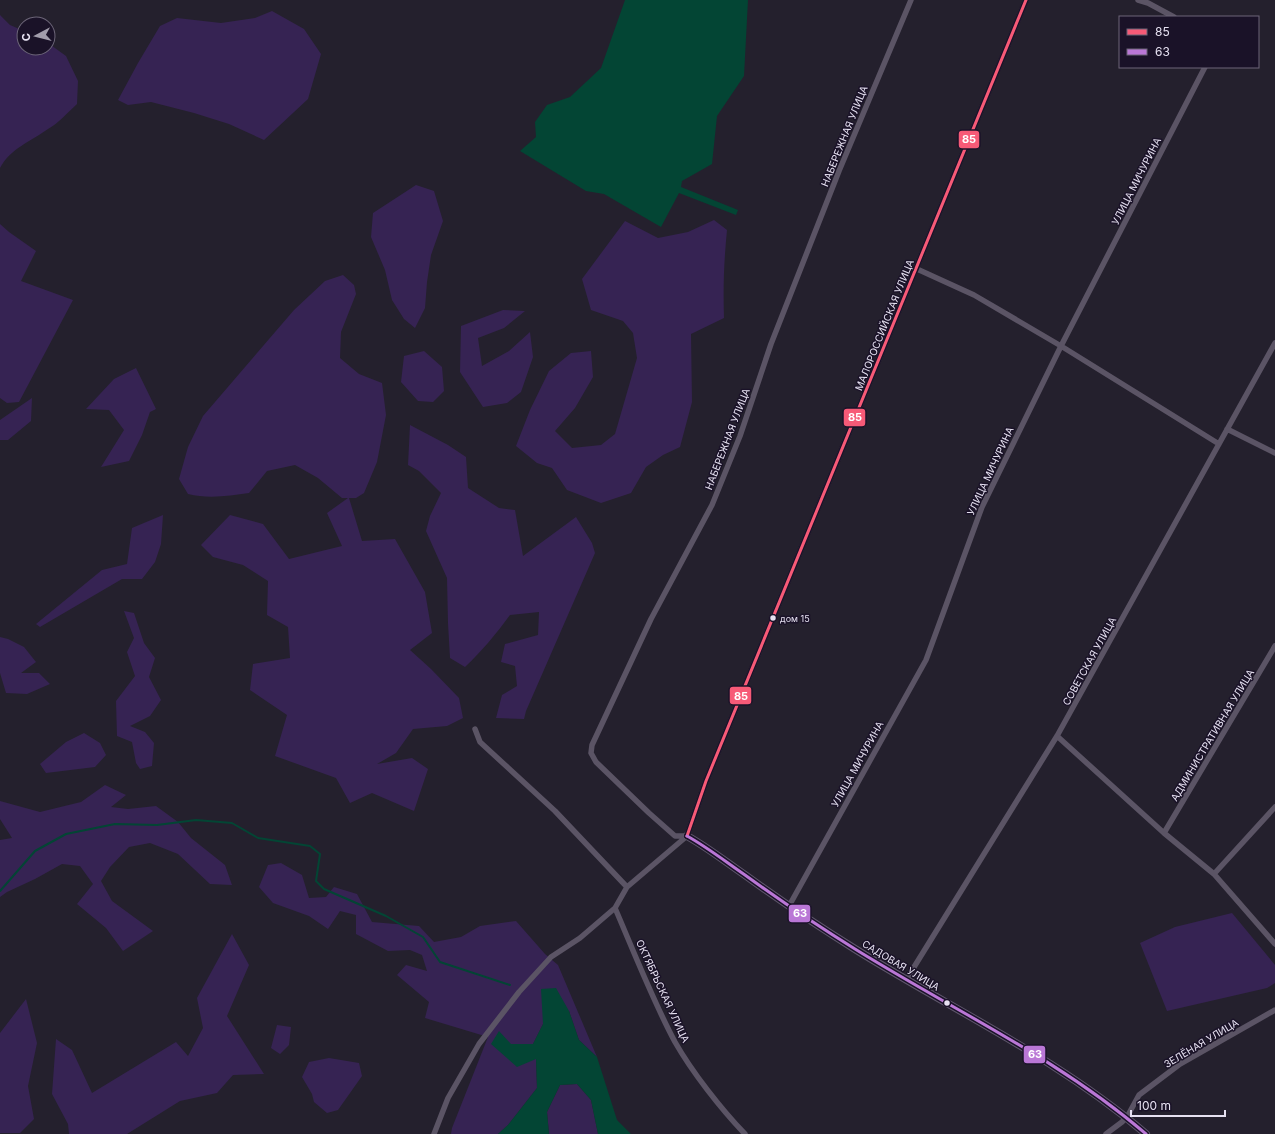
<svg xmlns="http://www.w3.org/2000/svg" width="1275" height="1134" viewBox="0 0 1275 1134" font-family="Inter,sans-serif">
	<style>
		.green { fill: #362353 }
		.water { fill: #034534 }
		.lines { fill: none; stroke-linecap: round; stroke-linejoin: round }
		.stream { stroke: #034534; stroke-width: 2 }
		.street { stroke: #5b5465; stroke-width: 5.5 }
		.secondary { stroke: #5f576c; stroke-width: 8 }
		.bus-1-casing { stroke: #1a1228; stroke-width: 6 }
		.bus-2-casing { stroke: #1a1228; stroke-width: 6 }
		.bus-1 { stroke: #f75a77; stroke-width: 3 }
		.bus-2 { stroke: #ba77d6; stroke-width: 3 }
		.bus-dot { fill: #e6e1f1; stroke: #1a1228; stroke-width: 1.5 }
		.labels { text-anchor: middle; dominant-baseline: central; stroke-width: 3; stroke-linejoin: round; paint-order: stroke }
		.bus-label { font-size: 9px; fill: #e6e1f1; stroke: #1a1228; text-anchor: start }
		.street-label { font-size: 10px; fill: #e6e1f1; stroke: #1a1228 }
		.line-badge { stroke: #1a1228; stroke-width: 1.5 }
		.badge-label { font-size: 11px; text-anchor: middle; font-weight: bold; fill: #fff }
	</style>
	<rect width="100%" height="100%" fill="#24202d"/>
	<path class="green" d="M272 11 304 29 321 54 308 99 264 140 229 124 194 113 151 102 128 105 118 100 138 63 160 26 177 18 221 23 255 18Z
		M0 15 10 25 24 31V48H48V43L66 56 78 81 77 104C68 112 59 123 48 129 30 142 11 148 0 168Z
		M416 185 434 191 443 221 431 255 427 282 425 308 415 328 404 319 392 300 385 270 371 237 373 213Z
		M714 220 727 230C724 260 723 287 724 318L691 334 692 402 680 447 663 455 646 467 631 493 601 503 567 490 552 468 537 463 516 446 530 410 549 371 571 353 591 351 593 377 575 408 555 431 572 448 601 445 615 434 637 358 633 333 623 321 591 310 582 279 625 221 658 238 688 232Z
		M0 224 9 232 36 251 21 281 73 300 19 402 7 403 0 398Z
		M343 275 354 285 356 294 341 332 340 358 359 374 382 383 386 415 377 462 364 493 356 498H349L362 541 395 539 425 592 432 633 410 650 431 669 459 698 463 718 447 726 413 729 396 753 377 764 412 758 428 769 414 811 372 793 350 803 336 778 275 756 287 715 250 690 253 664 290 658 288 627 267 615 268 581 243 565 213 557 201 545 230 515 263 524 289 559 342 546 327 513 348 498H342L318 478 295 465 267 471 249 493C229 496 208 499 188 494L179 479 188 447 203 416 294 310 325 281Z
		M503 310 525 311 504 328 478 338 482 366 509 351 530 332 533 357 521 392 507 403 483 407 460 372 461 326Z
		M424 351 442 367 444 391 433 402 418 401 401 382 404 356Z
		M136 368 156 409 150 412 142 435 129 461 101 467 124 430 109 410 86 409 114 379Z
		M32 398 31 421 8 440H0V420Z
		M410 425 448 445 466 457 468 488 499 508 515 510 523 556 576 517 592 543 595 553 526 711 524 719 496 718 502 695 517 686 515 666 501 662 505 644 538 635 539 612 510 615C496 634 482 651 465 667L450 658 448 623 447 578 426 531 430 516 441 493 419 471 408 465Z
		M163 515 161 544 155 562 142 579H122L40 627 36 624 102 570 127 564 132 528Z
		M124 611 134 613 144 643 155 658 149 677 161 700 150 716 130 726 145 732 154 743 152 766 140 769 136 763 132 742 117 736 116 701 135 676 127 652 134 638Z
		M0 637 8 639 24 647 36 662 21 673H39L50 684 27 694 6 693 0 673Z
		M84 733 100 743 106 755 95 767 46 773 40 764 66 742Z
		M105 785 126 795 111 807 128 809 156 806 178 822 191 838 225 865 232 885 210 884 178 854 150 843 129 847 110 867 101 881 112 901 153 931 123 951 106 928 77 904 93 884 80 866 62 864 35 879 7 892 0 897V840L12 838 0 819V801L40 812 81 802Z
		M281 863 302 875 309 898 326 897 334 887 357 894 372 922 419 926 434 942 461 937 480 926 516 921 545 954 558 965 597 1057 579 1040 569 1011 543 1024 533 1044H492L536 1059 537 1088 508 1125 498 1134H451L452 1128 488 1037 425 1018 429 1002 397 975 406 965 427 971 422 955 410 950 388 951 356 934V915L340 911 328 929 309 916 273 903 259 887 268 865Z
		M1232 913 1275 965V983L1267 988 1167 1011 1140 943 1175 927Z
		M232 934 249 965 227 1016 264 1074 233 1075 217 1093 180 1101 127 1134H69L68 1124 52 1094 56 1039 72 1050 92 1093 176 1042 188 1056 203 1028 197 998Z
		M26 999 37 1043 28 1086 34 1119 20 1133H0V1033Z
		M277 1025 291 1027 289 1045 280 1054 271 1048Z
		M329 1058 359 1063 362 1076 338 1110 327 1113 314 1102 312 1094 302 1077 309 1062Z
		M577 1084 591 1100 598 1134H549L547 1112 560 1085Z"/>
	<path class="water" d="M625 0H748L744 76 717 116 712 164 682 181 681 187 738 210 736 215 679 193 661 227 604 194 586 191 520 151 536 137 535 122 547 105 570 97 601 68Z
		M556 988 569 1011 579 1040 597 1057 617 1120 631 1134H598L591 1100 577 1084 560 1085 547 1112 549 1134H498L508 1125 537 1088 536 1059 517 1067 491 1044 499 1031 511 1044H533L543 1024 541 989Z"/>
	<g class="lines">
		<path class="stream" d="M0 891 35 851 66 834 115 824 157 825 196 820 232 823 258 838 310 846 320 854 316 881 324 889 386 916 423 937 440 962 510 985"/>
		<path class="street" d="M1138 0 1148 3 1174 17
			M917 269 974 295 1061 346 1219 444
			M1227 429 1275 453
			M475 729 480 742 555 811 627 887
			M1057 736 1164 833 1214 874 1275 944
			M1164 833 1275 646
			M687 836H675L649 813 596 762 591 753 592 745 651 619 712 505 740 436 771 344 839 171 911 0
			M687 836 706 781 1026 0
			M1214 874 1275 807
			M789 906 926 660 982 507 1061 346 1205 67
			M615 908C634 952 652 999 675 1042 692 1072 721 1109 745 1134
			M906 980 1057 736 1275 343
			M434 1134 448 1098 479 1044 519 992 551 957 580 938 615 908 627 887 687 836
			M1106 1134 1122 1122 1127 1117 1139 1095 1180 1064 1275 1010"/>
		<path class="secondary" d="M687 836C707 847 726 862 745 875 781 901 818 926 855 949 953 1010 1059 1059 1146 1134"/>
		<defs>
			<path id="bus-1" d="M687 836 706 781 1026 0"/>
			<path id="bus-2" d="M687 836C707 847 726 862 745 875 781 901 818 926 855 949 953 1010 1059 1059 1146 1134"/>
		</defs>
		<use href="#bus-1" class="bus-1-casing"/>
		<use href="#bus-2" class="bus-2-casing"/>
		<use href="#bus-1" class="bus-1"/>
		<use href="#bus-2" class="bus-2"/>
	</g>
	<g class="bus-dot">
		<circle cx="773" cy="618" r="3.5"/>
		<circle cx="947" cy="1003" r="3.5"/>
	</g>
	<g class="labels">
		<g class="bus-label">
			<text x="780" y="618">дом 15</text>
		</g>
		<g class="street-label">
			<text transform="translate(844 136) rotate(-68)">НАБЕРЕЖНАЯ УЛИЦА</text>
			<text transform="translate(1136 181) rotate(-63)">УЛИЦА МИЧУРИНА</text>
			<text transform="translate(884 325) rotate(-68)">МАЛОРОССИЙСКАЯ УЛИЦА</text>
			<text transform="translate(727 439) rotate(-69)">НАБЕРЕЖНАЯ УЛИЦА</text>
			<text transform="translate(990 471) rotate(-65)">УЛИЦА МИЧУРИНА</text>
			<text transform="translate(1089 661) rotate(-61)">СОВЕТСКАЯ УЛИЦА</text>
			<text transform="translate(1212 735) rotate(-59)">АДМИНИСТРАТИВНАЯ УЛИЦА</text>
			<text transform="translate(857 764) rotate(-61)">УЛИЦА МИЧУРИНА</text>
			<text transform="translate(901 965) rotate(31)">САДОВАЯ УЛИЦА</text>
			<text transform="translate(663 991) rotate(65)">ОКТЯБРЬСКАЯ УЛИЦА</text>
			<text transform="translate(1201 1043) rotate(-31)">ЗЕЛЁНАЯ УЛИЦА</text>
		</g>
	</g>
	<g class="line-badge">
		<rect x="958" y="130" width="22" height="19" rx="4" fill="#f75a77"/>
		<rect x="843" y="408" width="23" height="19" rx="4" fill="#f75a77"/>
		<rect x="729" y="686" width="23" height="19" rx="4" fill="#f75a77"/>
		<rect x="788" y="904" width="23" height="19" rx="4" fill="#ba77d6"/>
		<rect x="1023" y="1045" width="23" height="19" rx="4" fill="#ba77d6"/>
	</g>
	<g class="badge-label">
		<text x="969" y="143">85</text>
		<text x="855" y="421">85</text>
		<text x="741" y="700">85</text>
		<text x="800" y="917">63</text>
		<text x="1035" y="1058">63</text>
	</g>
	<rect x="1119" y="16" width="140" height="52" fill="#1a1228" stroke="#6c6578"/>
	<rect x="1127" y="29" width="20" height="6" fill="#f75a77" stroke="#6c6578"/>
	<text x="1155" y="36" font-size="12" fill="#e6e1f1">85</text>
	<rect x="1127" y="49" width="20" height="6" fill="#ba77d6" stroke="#6c6578"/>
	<text x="1155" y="56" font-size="12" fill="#e6e1f1">63</text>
	<g transform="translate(36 36) rotate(263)"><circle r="19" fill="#1a1228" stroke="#6c6578"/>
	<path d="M0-3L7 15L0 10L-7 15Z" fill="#a29dac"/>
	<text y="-6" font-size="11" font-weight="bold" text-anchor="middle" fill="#e6e1f1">С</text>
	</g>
	<path d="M1131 1110v6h94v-6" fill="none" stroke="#e6e1f1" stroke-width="2"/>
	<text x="1137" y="1110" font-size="12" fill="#e6e1f1" stroke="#1a1228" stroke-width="3" paint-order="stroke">100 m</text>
</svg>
